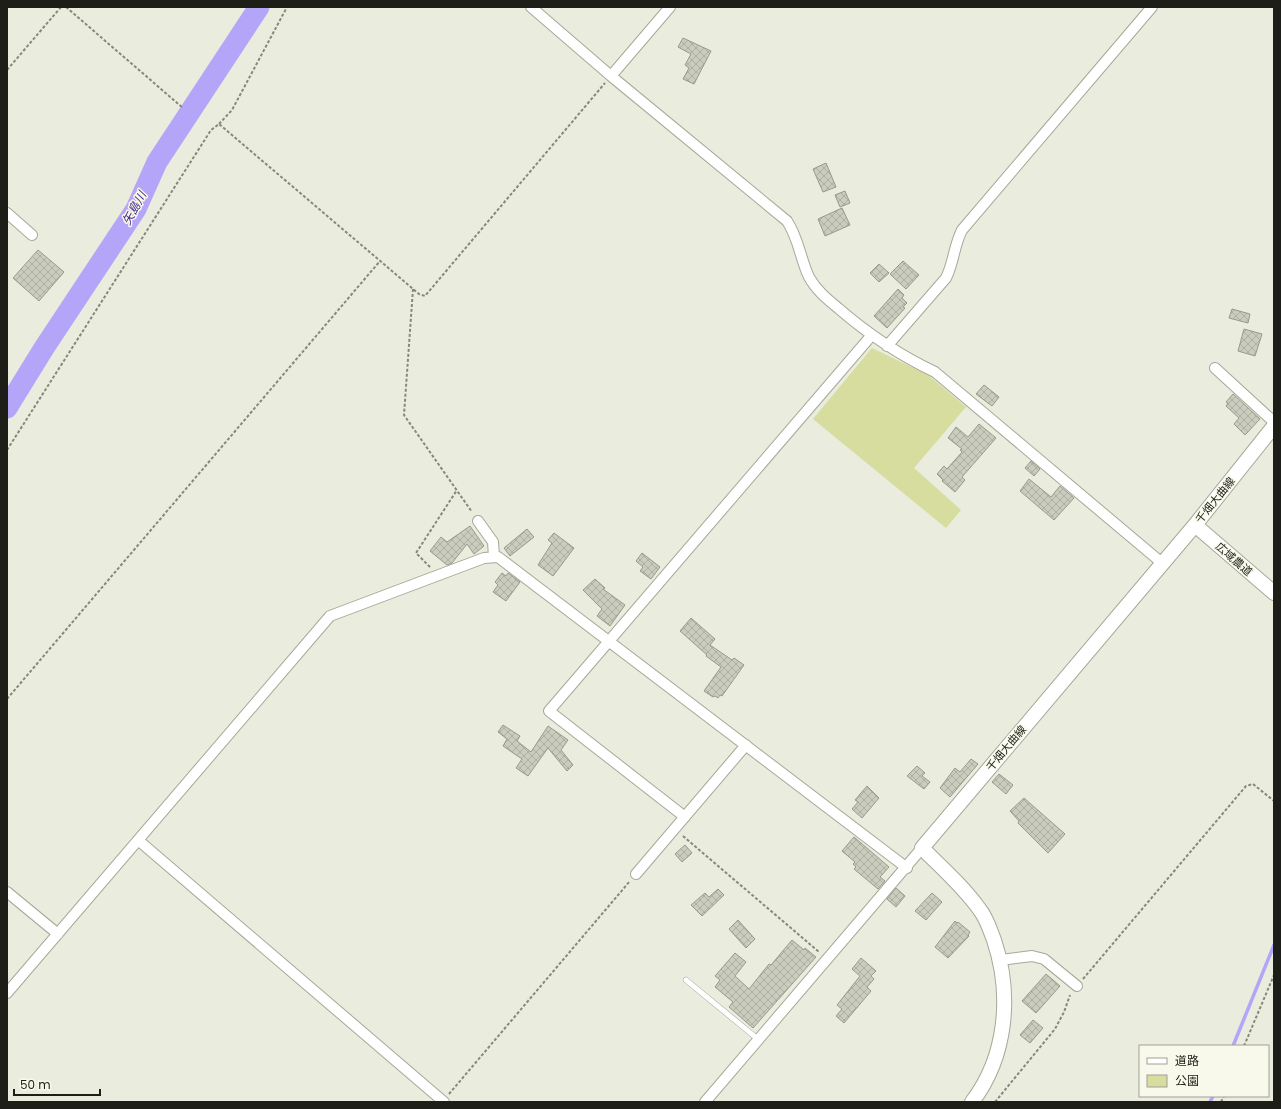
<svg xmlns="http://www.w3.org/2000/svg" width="1281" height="1109" viewBox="0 0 1281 1109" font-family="Poppins,'Noto Sans JP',sans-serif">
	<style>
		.green { fill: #d7dc9f }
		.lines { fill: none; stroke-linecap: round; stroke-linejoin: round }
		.stream { stroke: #b4a5f8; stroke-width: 3.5 }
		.river { stroke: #b4a5f8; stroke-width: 21 }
		.building { fill: url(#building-cross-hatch); stroke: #98998b }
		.lane-casing { stroke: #a6a899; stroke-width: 6 }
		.street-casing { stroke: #a6a899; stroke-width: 12 }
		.secondary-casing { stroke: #a6a899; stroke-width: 16 }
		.path { stroke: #86887d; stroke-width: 2; stroke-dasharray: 3 2; stroke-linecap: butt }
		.lane { stroke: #fff; stroke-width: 5 }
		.street { stroke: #fff; stroke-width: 10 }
		.secondary { stroke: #fff; stroke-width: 14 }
		.labels { text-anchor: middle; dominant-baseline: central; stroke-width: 3; stroke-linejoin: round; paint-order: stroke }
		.street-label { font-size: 11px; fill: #1d1e18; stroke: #f8f9ea }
		.water-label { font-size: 12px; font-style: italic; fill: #442785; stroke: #f8f9ea }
	</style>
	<defs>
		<pattern id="building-cross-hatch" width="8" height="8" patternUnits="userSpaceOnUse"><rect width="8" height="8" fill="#caccbd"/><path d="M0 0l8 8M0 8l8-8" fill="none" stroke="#adafa2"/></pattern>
	</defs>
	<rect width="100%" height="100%" fill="#eaecdd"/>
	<path class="green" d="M872 348 928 375 966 407 914 468 961 510 946 528 813 419Z"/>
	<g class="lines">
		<path class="stream" d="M1233 1046 1274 945
			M1210 1102 1213 1096"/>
		<path class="river" d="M7 408 44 348 136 209 157 162 259 7"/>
	</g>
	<path class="building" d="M683 38 711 51 694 84 683 79 689 68 685 65 691 54 678 47Z
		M826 163 836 187 823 192 813 169Z
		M845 191 850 203 840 207 835 195Z
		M842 208 850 225 825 236 818 219Z
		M38 250 64 272 39 301 13 278Z
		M903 261 919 275 906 289 890 274Z
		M879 264 889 273 879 282 870 273Z
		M898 289 904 295 902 298 907 303 903 307 905 308 887 328 874 316Z
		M1232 309 1250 314 1248 323 1229 318Z
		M1244 329 1262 334 1255 356 1238 351Z
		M984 385 999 397 992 406 976 394Z
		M1233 394 1260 419 1245 435 1234 424 1239 418 1226 406 1228 403 1226 402Z
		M979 424 996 438 962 477 965 480 955 492 942 481 943 480 937 474 944 466 947 469 962 452 960 450 962 449 948 438 956 427 968 437Z
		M1031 461 1040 469 1034 476 1025 468Z
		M1029 479 1051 497 1060 486 1074 498 1054 520 1020 491Z
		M470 526 484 546 474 554 467 544 452 563 447 565 430 551 441 537 447 542Z
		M527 529 534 537 510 556 504 548Z
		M554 533 574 548 553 576 538 565 552 543 548 540Z
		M642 553 660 567 651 579 640 571 643 567 636 561Z
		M502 573 506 576 508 573 520 582 506 601 493 592 498 585 495 582Z
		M595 579 605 588 603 589 625 605 610 626 597 616 602 609 583 590Z
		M691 618 715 639 710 645 732 660 734 658 744 665 722 696 720 695 718 698 715 696 713 697 704 691 721 667 706 656 707 655 680 631Z
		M503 725 520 736 517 741 531 752 548 726 568 740 561 750 573 765 567 771 548 748 528 776 516 768 522 759 503 746 507 739 498 732Z
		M971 759 978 764 950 797 940 788 955 768 960 772Z
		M917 766 925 773 922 776 930 782 924 789 907 776Z
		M999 774 1013 785 1006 794 992 782Z
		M867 786 879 798 862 818 852 809 858 802 855 800Z
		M1024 798 1065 834 1048 853 1018 823 1019 821 1010 811Z
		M854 837 889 867 880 877 885 881 878 889 854 869 856 867 853 864 855 862 842 851Z
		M685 845 692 853 682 862 675 854Z
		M896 888 905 896 896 907 887 899Z
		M718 889 724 895 702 916 691 905 705 893 709 897Z
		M932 893 942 902 926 920 915 911Z
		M738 920 755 939 746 948 729 929Z
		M955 921 957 923 958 922 970 932 968 935 969 936 948 958 935 947Z
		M792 940 804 950 805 948 816 957 753 1028 729 1007 733 1002 715 987 720 980 715 976 735 953 746 962 735 976 749 989 769 964 771 965Z
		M861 958 876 971 871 976 874 979 867 987 871 991 844 1023 836 1016 842 1009 837 1005 860 976 852 969Z
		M1046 974 1060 986 1036 1013 1022 1001Z
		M1033 1020 1043 1028 1030 1043 1020 1035Z"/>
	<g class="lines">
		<defs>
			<path id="lane" d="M686 980 759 1040"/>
			<path id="street" d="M531 7 611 76 787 221C799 239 800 258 809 277 816 290 827 299 838 308 868 334 899 355 935 372L1162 563
				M611 76 670 7
				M7 213 32 235
				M887 346 946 278C954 262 954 245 962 230L1152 7
				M1215 368 1274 422
				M478 521 493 542 494 557
				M685 817 549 711 871 336
				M138 840 444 1102
				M636 874 746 745
				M7 892 58 934
				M1001 960 1032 956 1044 959 1077 986
				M7 993 330 616 484 558 498 557 907 868
				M705 1102 922 848"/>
			<path id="secondary" d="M1195 525 1274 593
				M972 1102C1007 1056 1012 994 994 940 990 930 987 919 980 910 964 887 942 868 922 848L1195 525 1274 426"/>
		</defs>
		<use href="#lane" class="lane-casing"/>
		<use href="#street" class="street-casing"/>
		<use href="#secondary" class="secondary-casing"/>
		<path class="path" d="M66 7 183 108
			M7 70 61 7
			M219 124 232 110 287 7
			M413 289 404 415 472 512
			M7 450 211 130 219 124 419 294 425 296 605 83
			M430 567 416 553 457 490
			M7 699 380 261
			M683 836 819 952
			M1083 979 1246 786 1253 784 1274 801
			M1244 1046 1274 975
			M449 1094 630 881
			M995 1102 1055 1029 1064 1012 1070 995
			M1221 1102 1224 1096"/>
		<use href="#lane" class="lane"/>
		<use href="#street" class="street"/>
		<use href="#secondary" class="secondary"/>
	</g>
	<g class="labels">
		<g class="street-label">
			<text transform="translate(1215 500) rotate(-51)">千畑大曲線</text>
			<text transform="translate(1234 559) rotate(41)">広域農道</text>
			<text transform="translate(1006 748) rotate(-50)">千畑大曲線</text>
		</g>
		<g class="water-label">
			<text transform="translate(134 208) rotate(-61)">矢島川</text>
		</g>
	</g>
	<rect width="1281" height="1109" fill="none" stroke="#1d1e18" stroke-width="16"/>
	<rect x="1139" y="1045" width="130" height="52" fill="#f8f9ea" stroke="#a0a196"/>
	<rect x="1147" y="1058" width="20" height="6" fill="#ffffff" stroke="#a0a196"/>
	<text x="1175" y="1065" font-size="12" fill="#1d1e18">道路</text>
	<rect x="1147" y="1075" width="20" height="12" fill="#d7dc9f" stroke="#a0a196"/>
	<text x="1175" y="1085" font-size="12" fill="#1d1e18">公園</text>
	<path d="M14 1089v6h86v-6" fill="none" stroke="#1d1e18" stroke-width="2"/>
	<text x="20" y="1089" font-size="12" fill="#1d1e18" stroke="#f8f9ea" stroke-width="3" paint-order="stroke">50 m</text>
</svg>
